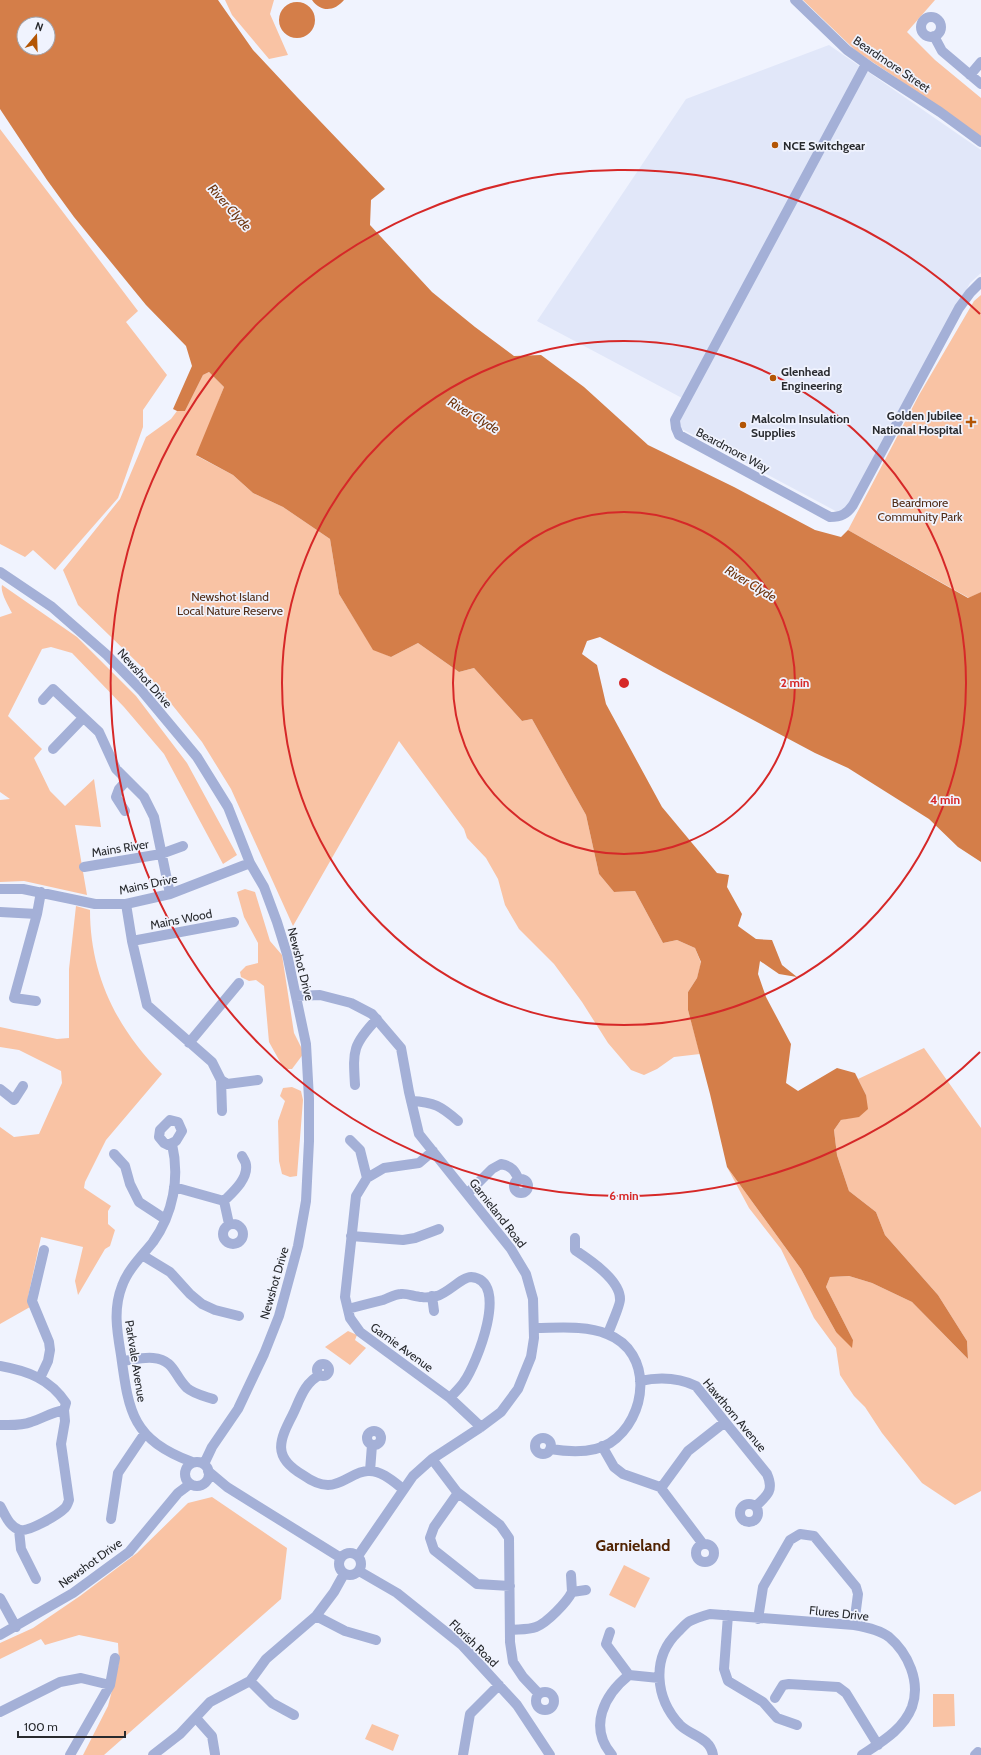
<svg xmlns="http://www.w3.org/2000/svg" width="981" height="1755" viewBox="0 0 981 1755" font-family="Cabin,sans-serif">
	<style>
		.built { fill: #e1e7f9 }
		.green { fill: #f9c3a4 }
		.water { fill: #d47e49; fill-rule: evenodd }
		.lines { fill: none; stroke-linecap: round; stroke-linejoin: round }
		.minor { stroke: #a4b0d7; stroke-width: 10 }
		.ring { fill: none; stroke: #d62828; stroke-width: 2 }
		.poi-dot { fill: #b35504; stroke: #f0f3fe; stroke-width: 1.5 }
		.labels { text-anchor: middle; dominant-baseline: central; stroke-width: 3.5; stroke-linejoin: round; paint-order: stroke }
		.street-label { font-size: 12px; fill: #282a2e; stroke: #f0f3fe }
		.poi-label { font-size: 12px; font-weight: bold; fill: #282a2e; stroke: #f0f3fe; text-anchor: start }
		.park-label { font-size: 12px; fill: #512d17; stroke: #f0f3fe }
		.water-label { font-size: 13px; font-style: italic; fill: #6e350e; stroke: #f0f3fe }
		.district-label { font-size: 16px; font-weight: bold; fill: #512302; stroke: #f0f3fe }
		.centre { fill: #d62828; stroke: #f0f3fe; stroke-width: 2 }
		.ring-label { font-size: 12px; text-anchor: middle; font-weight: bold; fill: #d62828; stroke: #f0f3fe; stroke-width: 3.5; stroke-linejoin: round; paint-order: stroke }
	</style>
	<rect width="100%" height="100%" fill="#f0f3fe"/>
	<path class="built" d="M829 45 981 150V273L970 283 845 516 680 428 682 398 537 321 686 99Z"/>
	<path class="green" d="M225 0H274L270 14 288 55 269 59 232 15Z
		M803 0H935L907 32 935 60 981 98V138L892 75 856 51Z
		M0 129 138 311 126 322 167 375 143 410V427L118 498 55 570 33 550 25 557 0 544Z
		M981 295V592L969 598 848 530 919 395 974 301Z
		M209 372 224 387 197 456 233 475 253 493 283 507 330 539 339 594 373 649 391 657 418 643 459 672 474 668 522 721 532 719 586 815 599 874 614 892 635 891 663 943 677 940 695 948 701 963 697 978 688 992V1010L700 1054 674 1057 657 1069 644 1075 631 1070 608 1043 582 1002 554 964 519 929 505 905 498 879 486 858 467 838 464 829 399 741 293 926 231 789 202 742 141 666 78 605 63 570 120 499 146 437 171 419 177 411H185L203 375Z
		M2 585 77 637 136 696 187 763 237 855 223 864 164 754 124 707 72 653 51 647 42 649 8 716 42 749 34 758 50 791 65 806 94 779 101 827 75 825 87 895 24 881 0 882V800L10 799 0 792V617L12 613C8 605 0 592 2 585Z
		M245 889 255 892 270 941 282 955 294 1033 304 1053 292 1069H284L269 1042 264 986 256 980 249 981 241 977 240 972 246 966 258 963V943L244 917 237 892Z
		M76 906 90 910C90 975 117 1029 162 1074L106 1140 85 1182 84 1188 111 1206 108 1211V1224L115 1230 110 1246 105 1249 78 1295 75 1281 83 1247 41 1237 28 1297 30 1307 0 1324V1127L14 1137 39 1134 62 1083 61 1071 19 1050 0 1047V1027L57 1039 69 1038V969Z
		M924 1048 981 1128V1491L955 1505 922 1483 882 1433 865 1407 854 1396 840 1375 836 1348 814 1318 781 1249 749 1208 727 1167 801 1269 836 1332 853 1340 826 1287 830 1277 849 1276 872 1283 912 1302 968 1359 967 1341 938 1295 885 1235 876 1212 849 1191 837 1155 834 1130 841 1120 859 1116 866 1095 858 1079Z
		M292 1087 301 1091 303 1100 297 1176 290 1177 282 1174 279 1161 278 1121 285 1101 280 1096 283 1088Z
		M348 1331 357 1335 355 1340 366 1348 350 1365 325 1347Z
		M212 1497 287 1548 281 1599 104 1755H83L108 1706 119 1663 118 1643 79 1635 45 1645 41 1639 0 1659V1643L33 1628 80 1596 137 1553 188 1503Z
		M624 1565 650 1578 635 1608 609 1595Z
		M933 1694H954L955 1726 933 1727Z
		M372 1724 399 1735 393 1751 365 1739Z"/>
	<path class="water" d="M0 0H218L253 50 297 97 385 189 371 200 370 225 432 292 475 327 514 356 541 355 584 387 648 445 734 487 815 530 841 537 848 530 968 598 981 592V862L958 847 929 819 848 768 815 753 663 672 600 637 587 641 582 654 597 665 606 704 662 807 717 873 729 875 727 887 742 914 738 926 756 939 772 940 782 965 797 977 779 974 760 961 758 974 766 997 791 1044 786 1083 798 1091 837 1068 855 1073 866 1095 868 1109 859 1117 841 1120 834 1130 837 1155 849 1191 876 1212 885 1235 938 1295 967 1341 968 1359 912 1302 872 1283 849 1276 830 1277 826 1287 853 1340 852 1348 836 1332 801 1269 727 1167 710 1094 688 1010V992L697 978 701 962 695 948 677 940 663 943 635 891 614 892 599 874 586 815 532 719 522 721 474 668 459 672 418 643 391 657 373 650 339 594 330 539 283 507 253 493 233 475 196 455 224 387 209 372 203 375 185 411H177L173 409 192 366 186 346 146 305 74 217 47 180 0 109ZM24 24H48V48H24Z
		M312 0H344C335 11 321 13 312 0Z
		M279 20a18 18 0 1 1 36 0a18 18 0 1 1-36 0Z"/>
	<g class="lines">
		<path class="minor" d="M795 0 847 50 872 68 940 112 981 142
			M921 27a10 10 0 1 1 20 0a10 10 0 1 1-20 0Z
			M934 36 942 51 981 84
			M866 64 675 420 676 428 679 435 830 517C841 517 847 514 853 505L959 308 970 293 981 282
			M970 75 981 62
			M0 572 52 607 107 655 142 691 197 757 228 807 250 863 264 887 277 922 287 954 306 1044 309 1099V1141L306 1201 298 1246 279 1316 264 1354 238 1409 212 1447 204 1464
			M43 700 53 689 99 732 116 769 144 797 154 817 170 894
			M53 749 83 718
			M125 811 116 797 119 789 127 780
			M84 867 161 854 183 846
			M0 889H23L95 904H126L170 894 250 863
			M126 904 132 941 147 1005 212 1062 221 1080 227 1084 258 1080
			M0 912 37 914 14 998 36 1001
			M37 914 41 892
			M132 941 234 922
			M296 996 320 995 351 1003 372 1014 401 1048 409 1092 419 1134 511 1249 526 1274 533 1299 534 1338 531 1357 518 1389 501 1412 481 1427 432 1459 413 1476 358 1556
			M189 1043 239 983
			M221 1080 222 1111
			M355 1085C353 1051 352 1045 377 1019
			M0 1089 14 1100 23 1086
			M411 1101C434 1102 441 1106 458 1121
			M170 1120 178 1122 182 1131 176 1141 168 1145 164 1143 159 1137 160 1130Z
			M350 1140 360 1150 367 1178
			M172 1144C180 1178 173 1214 153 1242 142 1256 128 1269 122 1286 113 1309 117 1331 121 1355 129 1413 132 1439 192 1462
			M433 1151 419 1163 384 1168 367 1178 356 1196 345 1297 350 1318 360 1332 450 1398 481 1427
			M114 1154 125 1166 130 1184 139 1202 165 1219
			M514 1186a7 7 0 1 1 14 0a7 7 0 1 1-14 0Z
			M174 1187 224 1201C233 1192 248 1179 246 1165 246 1162 243 1158 242 1156
			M467 1194 492 1169 501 1164C512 1166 515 1171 519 1180
			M224 1201 229 1224
			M223 1234a10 10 0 1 1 20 0a10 10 0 1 1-20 0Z
			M351 1236 403 1240 415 1238 439 1229
			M575 1238V1250C590 1260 620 1280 620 1299 621 1304 610 1327 608 1334
			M142 1255 170 1272 190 1294 202 1304 215 1310 239 1316
			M432 1296 434 1311
			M348 1309C359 1306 371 1303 383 1300 389 1298 395 1294 401 1294 407 1293 415 1297 422 1297 426 1298 432 1297 437 1296 448 1293 462 1277 471 1277 511 1280 476 1365 464 1382 460 1388 454 1393 450 1398
			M535 1328C558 1328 585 1325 607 1334 654 1352 648 1418 610 1443 593 1454 569 1452 550 1449
			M122 1361C132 1360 143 1357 153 1358 175 1360 174 1376 187 1388 194 1394 204 1396 213 1399
			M317 1370a6 6 0 1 1 12 0a6 6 0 1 1-12 0Z
			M0 1366C28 1371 50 1379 66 1403L64 1410 65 1421 61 1444 69 1500C68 1503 67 1506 65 1508 58 1515 29 1532 20 1530 9 1527 5 1514 0 1506
			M320 1375C305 1382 300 1399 293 1414 279 1441 272 1457 303 1475 310 1480 319 1485 328 1485 343 1485 354 1471 368 1471 381 1470 394 1482 403 1489
			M40 1378 48 1361 50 1350 49 1342 32 1301 44 1250
			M640 1381C659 1377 677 1377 696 1386L767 1474C774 1490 768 1495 756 1506
			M0 1425C10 1425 21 1426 31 1422 44 1418 49 1413 64 1410
			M367 1438a7 7 0 1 1 14 0a7 7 0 1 1-14 0Z
			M535 1446a8 8 0 1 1 16 0a8 8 0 1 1-16 0Z
			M602 1446 614 1467 623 1474 660 1487 703 1544
			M432 1459 457 1492 500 1525 509 1538 510 1642 513 1662 523 1677 539 1694
			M185 1474a12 12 0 1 1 24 0a12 12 0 1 1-24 0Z
			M208 1471 227 1487 341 1558
			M370 1471 372 1445
			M661 1488 688 1451 725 1422
			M458 1493 434 1527 430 1538 434 1550 477 1584 510 1586
			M740 1513a9 9 0 1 1 18 0a9 9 0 1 1-18 0Z
			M111 1519 118 1473 145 1433
			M19 1530 21 1549 36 1579
			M696 1553a9 9 0 1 1 18 0a9 9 0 1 1-18 0Z
			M339 1564a11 11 0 1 1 22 0a11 11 0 1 1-22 0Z
			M359 1571 397 1593 462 1645 517 1705 550 1755
			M571 1575 572 1592
			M0 1598 16 1627
			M728 1615 724 1669 728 1681 763 1702 777 1718 797 1725
			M316 1616 345 1631 376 1640
			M758 1619 763 1587 790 1540 800 1534 814 1536 856 1587 858 1594 854 1625
			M510 1630C518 1629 528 1630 536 1627 547 1623 567 1602 572 1592L586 1590
			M610 1632 606 1644 629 1675
			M0 1635 73 1593 129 1552 178 1493 190 1484
			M250 1681 272 1703 294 1715
			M536 1701a9 9 0 1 1 18 0a9 9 0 1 1-18 0Z
			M775 1698 783 1685 789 1684 838 1687 846 1693 878 1745
			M0 1712 60 1682 81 1678 110 1685
			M196 1718 212 1736 215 1754
			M70 1755 110 1685 115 1658
			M153 1755 180 1734 210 1702 250 1681 266 1659 316 1616 334 1592 344 1574
			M463 1755 470 1714 499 1685
			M612 1755C588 1727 604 1695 629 1675L659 1678
			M713 1755C710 1737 691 1736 680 1725 655 1698 651 1658 678 1632 682 1628 686 1623 690 1621 696 1618 703 1616 710 1614L854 1625C866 1627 880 1630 889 1637 908 1653 921 1682 912 1707 903 1730 881 1742 862 1755
			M975 1755 978 1752"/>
	</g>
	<g class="ring">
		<circle cx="624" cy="683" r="171"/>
		<circle cx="624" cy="683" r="342"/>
		<path d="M980 1052A513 513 0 1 1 980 314"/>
	</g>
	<g class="poi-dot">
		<circle cx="775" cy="145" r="4"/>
		<circle cx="773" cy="378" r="4"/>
		<path d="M969 416h4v4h4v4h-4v4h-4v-4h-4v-4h4z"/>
		<circle cx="743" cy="425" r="4"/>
	</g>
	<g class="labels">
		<g class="street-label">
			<text transform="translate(892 64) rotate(34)">Beardmore Street</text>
			<text transform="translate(733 450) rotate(28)">Beardmore Way</text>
			<text transform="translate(145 678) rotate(48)">Newshot Drive</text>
			<text transform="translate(120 848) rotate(-9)">Mains River</text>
			<text transform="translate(148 884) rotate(-12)">Mains Drive</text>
			<text transform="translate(181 919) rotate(-11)">Mains Wood</text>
			<text transform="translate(301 964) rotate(76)">Newshot Drive</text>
			<text transform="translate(498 1213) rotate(52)">Garnieland Road</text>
			<text transform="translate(274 1283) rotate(-74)">Newshot Drive</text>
			<text transform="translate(402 1347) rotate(36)">Garnie Avenue</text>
			<text transform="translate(136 1361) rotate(81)">Parkvale Avenue</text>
			<text transform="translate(735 1415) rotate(50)">Hawthorn Avenue</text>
			<text transform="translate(90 1563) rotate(-36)">Newshot Drive</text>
			<text transform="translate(839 1613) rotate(6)">Flures Drive</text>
			<text transform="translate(474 1643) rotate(44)">Florish Road</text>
		</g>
		<g class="poi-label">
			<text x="783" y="145">NCE Switchgear</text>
			<text x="781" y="371">Glenhead<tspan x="781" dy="14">Engineering</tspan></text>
			<text x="962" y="415" text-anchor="end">Golden Jubilee<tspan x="962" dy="14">National Hospital</tspan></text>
			<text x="751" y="418">Malcolm Insulation<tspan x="751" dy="14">Supplies</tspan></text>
		</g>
		<g class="park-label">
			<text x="920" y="502">Beardmore<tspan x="920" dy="14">Community Park</tspan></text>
			<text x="230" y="596">Newshot Island<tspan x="230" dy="14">Local Nature Reserve</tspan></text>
		</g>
		<g class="water-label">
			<text transform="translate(230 207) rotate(48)">River Clyde</text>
			<text transform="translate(474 415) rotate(31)">River Clyde</text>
			<text transform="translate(751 583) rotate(31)">River Clyde</text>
		</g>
		<g class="district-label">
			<text x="633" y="1545">Garnieland</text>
		</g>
	</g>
	<circle cx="624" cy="683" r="6" class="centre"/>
	<g class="ring-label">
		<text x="795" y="687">2 min</text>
		<text x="945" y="804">4 min</text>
		<text x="624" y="1200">6 min</text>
	</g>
	<g transform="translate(36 36) rotate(19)"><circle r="19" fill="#f0f3fe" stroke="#a0a3ab"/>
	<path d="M0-3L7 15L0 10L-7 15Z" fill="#b35504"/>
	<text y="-6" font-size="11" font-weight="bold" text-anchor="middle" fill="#282a2e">N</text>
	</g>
	<path d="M18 1731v6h107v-6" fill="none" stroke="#282a2e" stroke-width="2"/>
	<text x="24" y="1731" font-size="12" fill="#282a2e" stroke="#f0f3fe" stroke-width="3" paint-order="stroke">100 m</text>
</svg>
